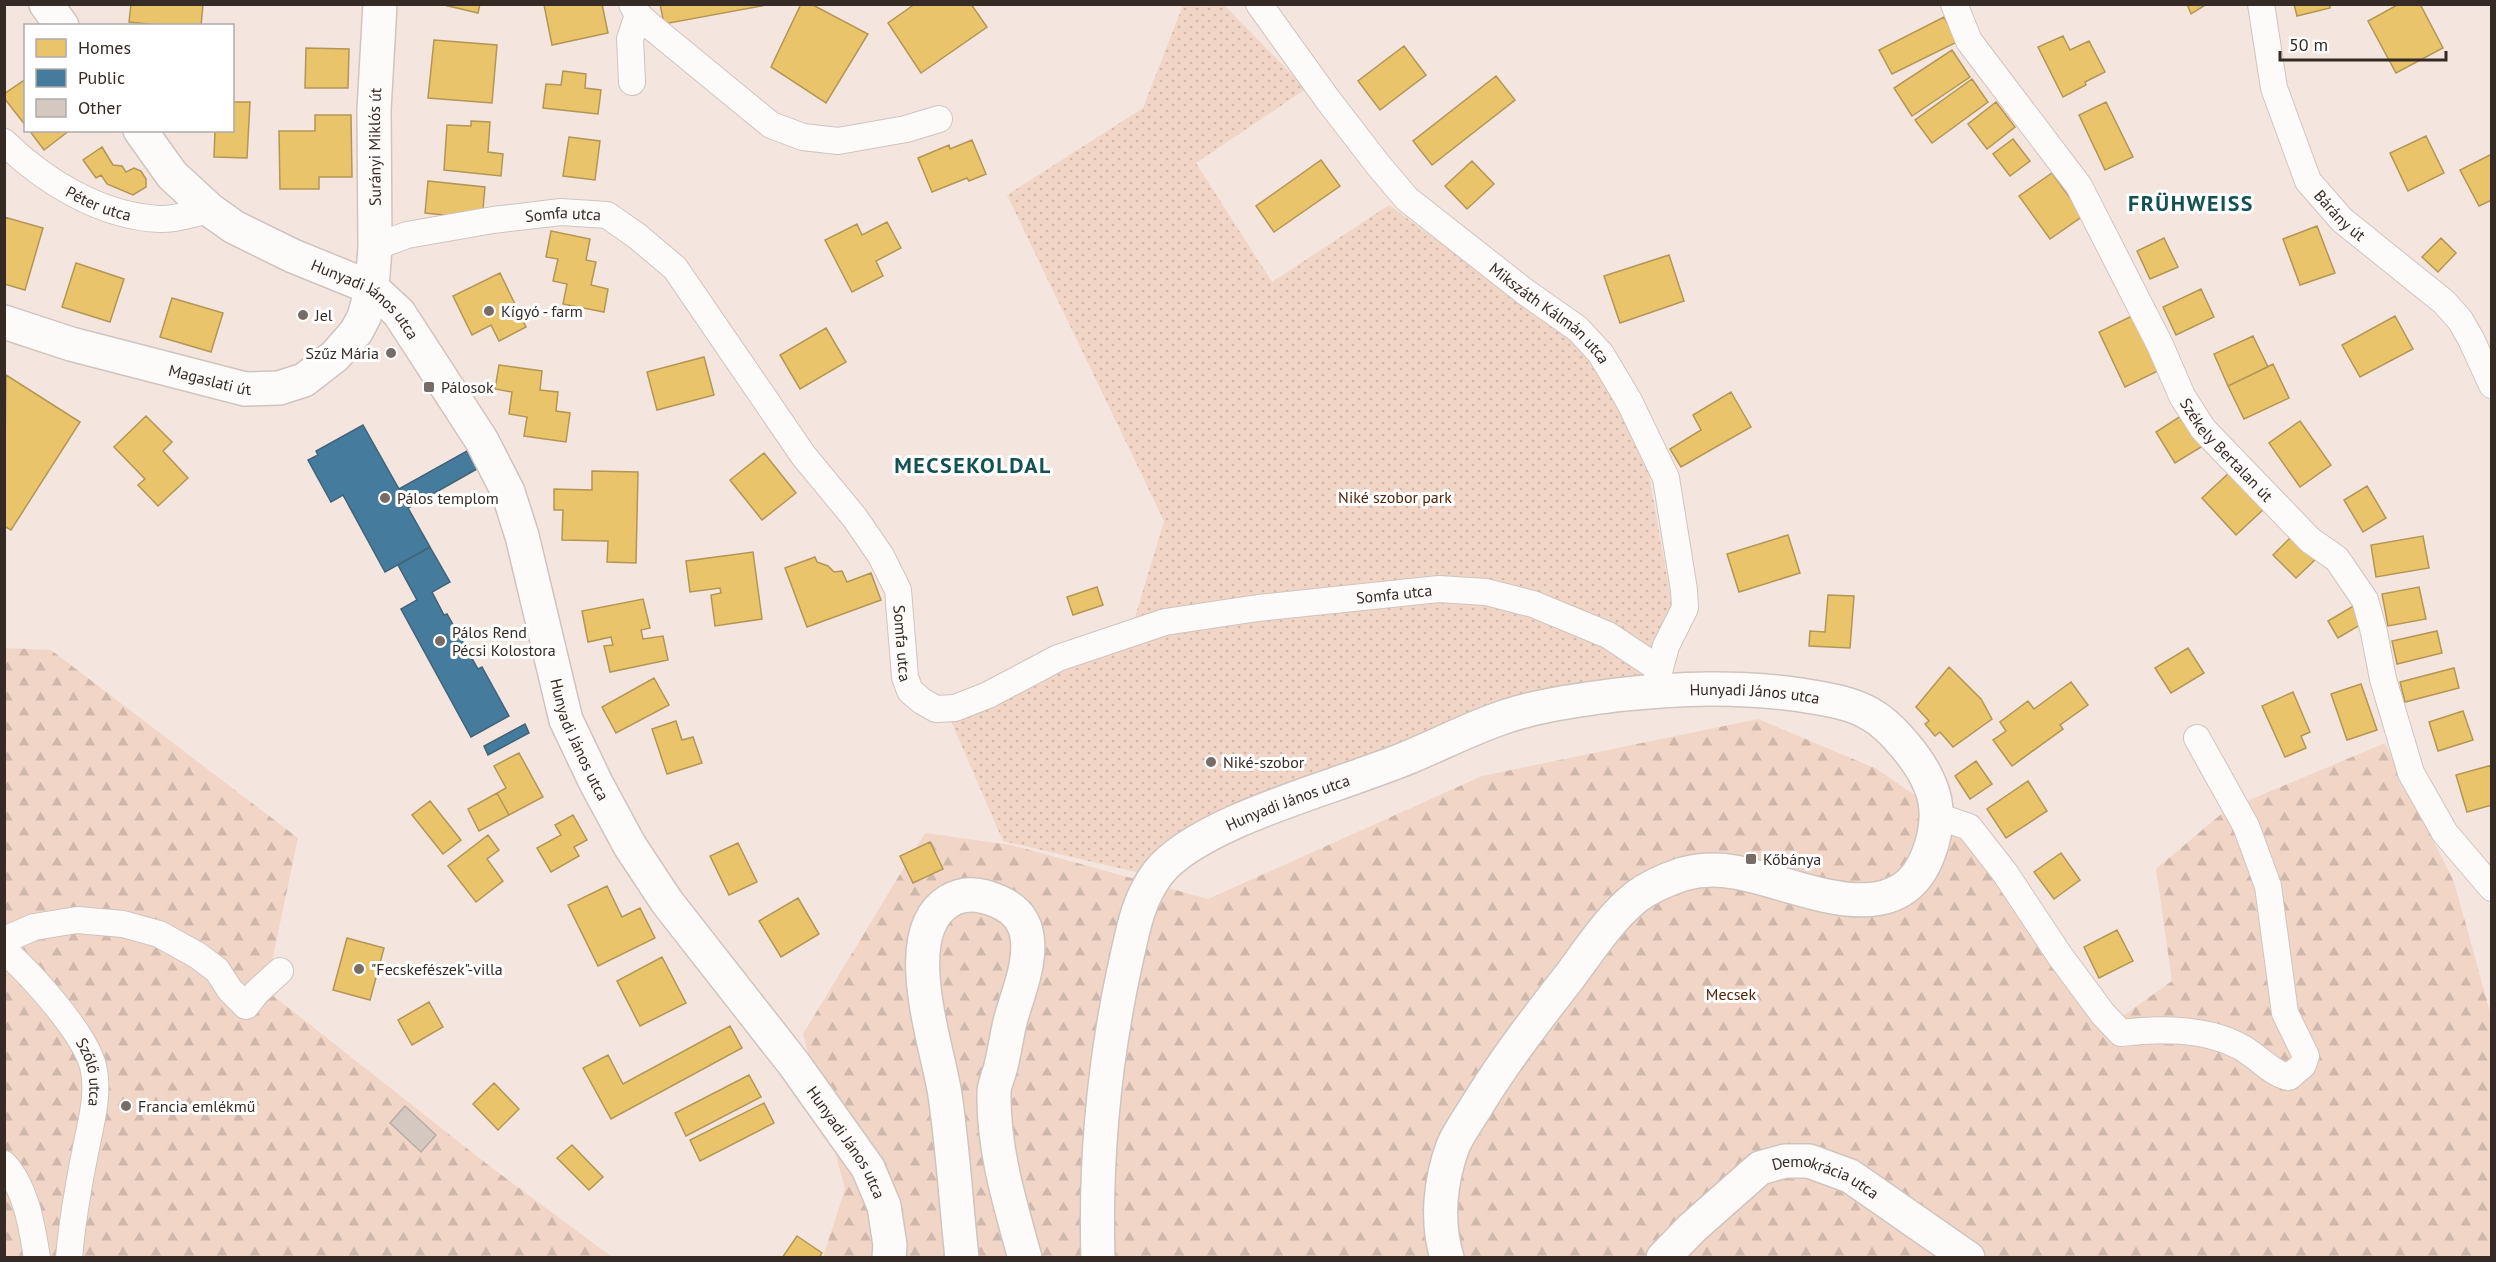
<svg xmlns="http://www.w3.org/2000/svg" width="2496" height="1262" viewBox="0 0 2496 1262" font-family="'PT Sans',sans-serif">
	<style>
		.forest { fill: url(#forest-firs) }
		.park { fill: url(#park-dots) }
		.homes { fill: #e9c46a; stroke: #b39655; stroke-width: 1.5 }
		.public { fill: #457b9d; stroke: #406379; stroke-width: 1.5 }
		.building { fill: #d4c8c1; stroke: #b7aca5; stroke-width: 1.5 }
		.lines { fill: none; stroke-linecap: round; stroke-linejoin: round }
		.minor-casing { stroke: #d0c4be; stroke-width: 28 }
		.tertiary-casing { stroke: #d0c4be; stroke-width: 36 }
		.minor { stroke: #fdfbfa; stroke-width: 26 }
		.tertiary { stroke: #fdfbfa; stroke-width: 33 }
		.poi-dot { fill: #786c66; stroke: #fff; stroke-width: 2 }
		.labels { text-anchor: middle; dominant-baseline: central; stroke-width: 6; stroke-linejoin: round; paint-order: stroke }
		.street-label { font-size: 16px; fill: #362a25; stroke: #fff }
		.poi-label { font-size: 16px; fill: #362a25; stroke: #fff; text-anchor: start }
		.park-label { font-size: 16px; fill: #522206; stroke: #fff }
		.district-label { font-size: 22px; font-weight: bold; letter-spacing: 1.5px; fill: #135152; stroke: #fff }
	</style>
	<defs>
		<pattern id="forest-firs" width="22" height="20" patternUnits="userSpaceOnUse" patternTransform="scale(1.5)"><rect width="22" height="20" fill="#f1d6c7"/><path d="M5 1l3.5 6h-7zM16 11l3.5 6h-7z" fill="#cfb8ab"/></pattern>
		<pattern id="park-dots" width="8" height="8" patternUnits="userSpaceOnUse" patternTransform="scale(1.5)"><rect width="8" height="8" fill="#f1d6c7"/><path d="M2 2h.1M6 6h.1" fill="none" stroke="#cfb8ab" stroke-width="1.8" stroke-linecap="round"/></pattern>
	</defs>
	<rect width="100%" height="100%" fill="#f4e6de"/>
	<path class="forest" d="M5 648 51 650 298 838 266 990 492 1168 612 1257 5 1258Z
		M1758 719 1877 769 1975 837 2113 1023 2172 981 2156 869 2226 810 2385 743 2454 882 2491 1015V1257H823L845 1189 803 1034 925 833 1011 845 1208 899 1482 776Z"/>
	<path class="park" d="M1183 5H1224L1306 89 1196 163 1272 282 1389 205 1577 344 1644 446 1674 616 1650 682 1524 698 1395 743 1163 848 1140 873 1003 841 951 721 1132 627 1164 521 1007 195 1143 108Z"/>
	<path class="homes" d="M131 4H203L201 26H167L129 22Z
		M440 4H480L478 13Z
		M602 4 608 33 552 45 544 5Z
		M660 4H772L664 24Z
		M801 4H811L868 34 826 103 771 67Z
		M915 4H971L987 27 921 73 888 23Z
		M2187 4H2207L2191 14Z
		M2294 4H2330V8L2297 16Z
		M2399 4H2420L2443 48 2396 73 2368 21Z
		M1944 17 1957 42 1892 74 1879 50Z
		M2063 36 2070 50 2089 41 2105 72 2085 82 2086 85 2063 97 2038 47Z
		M434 40 497 45 492 103 428 98Z
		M1404 46 1426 75 1380 110 1358 81Z
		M306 48 349 49 348 88H305Z
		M1952 50 1970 77 1912 116 1894 88Z
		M563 71 586 74 585 88 601 90 598 114 543 108 546 84 561 85Z
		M1496 76 1515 100 1432 165 1413 141Z
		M26 79V126L4 98V94Z
		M1972 79 1988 102 1932 143 1915 120Z
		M232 102H250L247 158 214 157 215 130H232Z
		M1996 102 2015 127 1987 149 1968 124Z
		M2106 102 2133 157 2105 170 2079 115Z
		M315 115H351L352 177H319V189H280L279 131H315Z
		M471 121 490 122 488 152 503 154 501 176 444 170 447 125 471 126Z
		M29 130H70L44 150Z
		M2426 136 2444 173 2408 191 2390 153Z
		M569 137 600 141 595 180 563 176Z
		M2013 139 2030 161 2010 176 1993 154Z
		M972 140 986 174 969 181 967 178 932 192 918 158 949 145 950 149Z
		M102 147 113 165 122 166 126 172 134 168 141 171 146 179V187L133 195 107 184 101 175 96 178 83 160Z
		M2492 154V200L2479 206 2460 170Z
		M1321 160 1340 186 1274 232 1256 206Z
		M1472 161 1494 184 1467 209 1445 186Z
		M2052 173 2083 216 2050 239 2019 196Z
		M428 181 485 187 482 219 425 213Z
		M4 217 43 228 25 290 4 284Z
		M887 222 901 248 876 261 883 276 852 292 825 240 857 224 862 235Z
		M2317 226 2335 273 2300 285 2283 239Z
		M551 231 590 239 586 260 596 262 591 285 608 289 604 312 563 304 567 284 553 281 558 259 546 257Z
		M2164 238 2178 267 2150 279 2137 251Z
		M2441 238 2456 253 2438 272 2422 257Z
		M1669 255 1684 301 1620 323 1604 276Z
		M76 263 124 279 110 322 62 307Z
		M500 273 526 327 499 341 491 325 472 335 453 296Z
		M2201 289 2214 317 2176 335 2163 307Z
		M172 298 223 313 211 352 160 337Z
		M2136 314 2162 369 2125 387 2099 332Z
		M2395 316 2413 349 2360 377 2342 345Z
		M826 328 846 362 800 389 780 355Z
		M2253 336 2268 367 2228 386 2214 354Z
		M704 357 714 395 657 410 647 372Z
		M2273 364 2289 398 2244 419 2228 386Z
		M499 365 542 371 540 390 558 392 556 411 570 413 566 442 524 436 527 417 509 414 512 392 495 389Z
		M6 375 80 422 11 530 4 526Z
		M1731 392 1751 427 1681 467 1670 449 1701 430 1693 415Z
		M2187 412 2206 444 2175 463 2156 432Z
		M146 416 172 442 163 451 188 478 158 506 138 485 145 479 114 447Z
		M2300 421 2331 465 2300 487 2269 443Z
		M764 453 796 493 762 520 730 480Z
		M592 471 638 472 636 563 607 562 608 541 562 540 563 510H554V489L592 490Z
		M2231 471 2266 507 2236 535 2202 498Z
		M2367 486 2386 518 2363 532 2344 500Z
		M1788 535 1800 573 1739 592 1727 554Z
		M2293 535 2317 558 2296 578 2273 555Z
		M2423 536 2429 568 2376 577 2371 545Z
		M753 552 762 619 715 626 711 595 721 593 720 588 690 592 686 561Z
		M815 557 817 562 828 566 834 572 842 571 847 582 871 573 881 600 807 627 785 568Z
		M1097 587 1103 605 1073 615 1067 597Z
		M2419 587 2426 619 2388 626 2382 594Z
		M1828 595 1854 596 1850 648 1809 646 1810 631 1825 632Z
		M643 599 650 628 641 630 643 639 663 636 668 660 610 672 604 646 613 645 611 637 588 642 582 611Z
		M2355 605 2365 622 2338 638 2328 621Z
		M2437 631 2442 653 2397 664 2392 641Z
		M2188 648 2204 673 2171 693 2155 668Z
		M1949 667 1981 699 1992 719 1953 747 1940 732 1935 736 1925 724 1929 721 1916 707Z
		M2454 668 2459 688 2405 702 2400 682Z
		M654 678 669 705 616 733 602 707Z
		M2071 682 2088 705 2060 725 2063 729 2012 766 1993 740 2006 731 2000 722 2028 701 2034 709Z
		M2361 684 2377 730 2347 740 2331 694Z
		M2293 692 2310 732 2301 736 2306 748 2285 757 2262 706Z
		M2463 711 2473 740 2438 751 2429 722Z
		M676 721 682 740 693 737 702 763 667 774 652 729Z
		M519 753 543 797 509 815 497 793 506 788 494 766Z
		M1976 761 1992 784 1970 799 1955 776Z
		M2492 765V805L2467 812 2456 775Z
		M2028 781 2047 811 2006 838 1987 809Z
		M497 793 509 815 479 831 468 809Z
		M430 801 461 840 443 854 412 815Z
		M573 815 587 840 574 847 579 856 551 872 537 848 561 835 555 825Z
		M488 835 499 850 487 859 503 881 476 902 448 866Z
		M930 842 943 869 913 883 900 856Z
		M738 843 757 882 729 895 710 856Z
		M2061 853 2080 880 2054 899 2034 872Z
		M607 886 622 917 640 908 655 938 598 966 568 905Z
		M798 898 819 934 781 957 759 921Z
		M2117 930 2133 961 2099 978 2084 947Z
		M347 938 384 948 370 1000 333 990Z
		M662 957 686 1003 640 1026 617 981Z
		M429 1002 443 1027 412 1045 398 1020Z
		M730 1026 742 1048 611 1119 583 1068 608 1055 623 1084Z
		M749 1075 761 1097 686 1136 675 1113Z
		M494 1083 519 1109 498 1130 473 1104Z
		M764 1103 774 1123 700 1161 690 1140Z
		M572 1145 603 1177 589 1190 557 1158Z
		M797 1236 822 1253 819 1258H782Z"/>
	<path class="public" d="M363 425 399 489 467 451 477 469 408 508 430 547 385 572 343 495 331 502 308 460 318 455 316 451Z
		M430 547 450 582 432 592 444 615 447 614 478 669 482 667 509 716 471 737 401 609 417 600 398 565Z
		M525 724 529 733 488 755 484 746Z"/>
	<path class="building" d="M405 1106 436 1135 421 1152 390 1123Z"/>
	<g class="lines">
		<defs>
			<g id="minor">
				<path d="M632 4 638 15 648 24 771 125 803 137 838 141 906 129 939 119"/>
				<path id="s1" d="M1259 4 1328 100 1379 166 1407 199 1524 291 1578 329 1601 354 1629 401 1666 478 1684 590 1685 608 1666 646 1656 683"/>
				<path id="s2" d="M1954 4 1969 41 2079 186 2160 345 2182 396 2203 429 2310 540 2337 559 2365 600 2374 632 2383 679 2411 773 2445 833 2492 888"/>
				<path id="s3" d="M2261 4 2274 88 2308 181 2342 220 2444 302 2460 320 2471 339 2492 385"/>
				<path d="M632 82 630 39 638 15"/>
				<path id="s4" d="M4 142C45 182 101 216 159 219 175 220 194 213 210 210"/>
				<path id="s5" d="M375 247 407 235 493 220 561 212 607 215 637 236 675 268 803 455 855 518 881 556 898 590 905 677 910 691 922 701 936 709 955 708 988 695 1058 658 1165 622 1258 608 1439 589 1486 592 1533 604 1608 635 1659 669"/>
				<path d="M1937 816 1969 827 2005 873 2060 956 2103 1014 2121 1033C2158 1028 2205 1028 2239 1046 2256 1054 2272 1075 2289 1077L2303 1065 2306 1056 2285 1013 2268 886 2246 826 2197 738"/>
				<path d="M4 940 34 927 77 920 123 924 159 934 197 955 217 970 230 990 246 1006 257 992 280 971"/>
				<path id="s6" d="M4 950C31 974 84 1032 93 1066 100 1094 90 1126 85 1153 78 1188 72 1222 69 1258"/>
				<path d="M4 1164C26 1188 32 1226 37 1258"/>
			</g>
			<g id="tertiary">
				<path d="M46 4 62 26"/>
				<path id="s7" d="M140 130 172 175 210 210 234 227 293 256 372 288 399 313 482 441 508 492 522 536 566 720 596 783 630 846 667 902 794 1064 868 1168 884 1206 890 1245 889 1258"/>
				<path id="s8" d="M4 322 71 344 245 389 279 388 304 380 335 356 356 332 364 317 372 288 375 247 374 110 380 4"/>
				<path d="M962 1258C956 1203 953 1149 945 1095 938 1047 896 933 949 901 964 892 981 894 997 901 1049 922 1022 980 1011 1018 1007 1033 1005 1050 1001 1066 999 1075 994 1084 994 1093 993 1149 1010 1204 1025 1258"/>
				<path id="s9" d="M1098 1258C1095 1161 1104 1064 1124 970 1132 936 1136 902 1158 873 1193 828 1306 795 1361 775 1377 769 1393 764 1409 757 1441 744 1471 728 1504 717 1540 705 1578 700 1616 695 1679 688 1738 686 1801 695 1824 699 1850 702 1870 714 1892 726 1921 762 1930 785 1940 808 1937 832 1928 855 1896 939 1794 881 1734 872 1718 869 1699 870 1683 874 1668 879 1649 887 1636 897 1610 918 1590 949 1570 976 1538 1017 1507 1057 1479 1102 1471 1116 1460 1130 1453 1146 1440 1181 1436 1221 1447 1258"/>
				<path id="s10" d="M1663 1258 1692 1228 1760 1168 1785 1161H1809L1850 1176 1968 1258"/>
			</g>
		</defs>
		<use href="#minor" class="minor-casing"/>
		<use href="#tertiary" class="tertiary-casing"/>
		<use href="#minor" class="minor"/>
		<use href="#tertiary" class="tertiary"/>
	</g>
	<g class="poi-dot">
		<circle cx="489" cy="311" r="6"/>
		<circle cx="303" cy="315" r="6"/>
		<circle cx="391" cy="353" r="6"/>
		<rect x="423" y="381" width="12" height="12" rx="3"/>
		<circle cx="385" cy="498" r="6"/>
		<circle cx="440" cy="641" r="6"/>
		<circle cx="1211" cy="762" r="6"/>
		<rect x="1745" y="853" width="12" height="12" rx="3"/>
		<circle cx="359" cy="969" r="6"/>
		<circle cx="126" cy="1106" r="6"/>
	</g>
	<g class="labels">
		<g class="street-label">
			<text stroke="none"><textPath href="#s8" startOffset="570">Surányi Miklós út</textPath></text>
			<text stroke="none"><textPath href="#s4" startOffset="114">Péter utca</textPath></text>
			<text stroke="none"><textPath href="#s3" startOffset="231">Bárány út</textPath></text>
			<text stroke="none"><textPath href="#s5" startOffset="192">Somfa utca</textPath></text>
			<text stroke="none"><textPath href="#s7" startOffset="288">Hunyadi János utca</textPath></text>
			<text stroke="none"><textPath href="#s1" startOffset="428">Mikszáth Kálmán utca</textPath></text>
			<text stroke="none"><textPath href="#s8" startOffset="214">Magaslati út</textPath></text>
			<text stroke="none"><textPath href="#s2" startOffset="526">Székely Bertalan út</textPath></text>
			<text stroke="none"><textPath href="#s5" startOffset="1326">Somfa utca</textPath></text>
			<text stroke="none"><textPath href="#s5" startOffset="768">Somfa utca</textPath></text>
			<text stroke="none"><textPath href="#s9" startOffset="1029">Hunyadi János utca</textPath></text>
			<text stroke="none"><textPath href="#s7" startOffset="792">Hunyadi János utca</textPath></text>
			<text stroke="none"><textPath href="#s9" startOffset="543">Hunyadi János utca</textPath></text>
			<text stroke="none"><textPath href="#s6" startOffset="153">Szőlő utca</textPath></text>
			<text stroke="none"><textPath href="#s7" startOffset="1278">Hunyadi János utca</textPath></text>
			<text stroke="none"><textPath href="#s10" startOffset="202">Demokrácia utca</textPath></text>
		</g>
		<g class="poi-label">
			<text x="501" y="311">Kígyó - farm</text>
			<text x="315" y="315">Jel</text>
			<text x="379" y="353" text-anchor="end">Szűz Mária</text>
			<text x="441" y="387">Pálosok</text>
			<text x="397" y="498">Pálos templom</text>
			<text x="452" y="632">Pálos Rend<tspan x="452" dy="18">Pécsi Kolostora</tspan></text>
			<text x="1223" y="762">Niké-szobor</text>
			<text x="1763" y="859">Kőbánya</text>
			<text x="371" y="969">"Fecskefészek"-villa</text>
			<text x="138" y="1106">Francia emlékmű</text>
		</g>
		<g class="park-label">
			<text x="1395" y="497">Niké szobor park</text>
			<text x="1731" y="994">Mecsek</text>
		</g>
		<g class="district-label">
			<text x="2191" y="203">FRÜHWEISS</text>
			<text x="973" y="465">MECSEKOLDAL</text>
		</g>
	</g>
	<rect width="2496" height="1262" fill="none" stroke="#362a25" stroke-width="12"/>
	<rect x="24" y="24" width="210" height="108" fill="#ffffff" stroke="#afaaa8" stroke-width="1.5"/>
	<rect x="36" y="39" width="30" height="18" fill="#e9c46a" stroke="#afaaa8" stroke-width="1.5"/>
	<text x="78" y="54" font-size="18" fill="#362a25">Homes</text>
	<rect x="36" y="69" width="30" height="18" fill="#457b9d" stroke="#afaaa8" stroke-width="1.5"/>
	<text x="78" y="84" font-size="18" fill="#362a25">Public</text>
	<rect x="36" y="99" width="30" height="18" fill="#d4c8c1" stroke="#afaaa8" stroke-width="1.5"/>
	<text x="78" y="114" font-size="18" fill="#362a25">Other</text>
	<path d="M2280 51v9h166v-9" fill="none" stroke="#362a25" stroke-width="3"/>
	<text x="2289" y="51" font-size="18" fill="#362a25" stroke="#ffffff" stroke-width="4.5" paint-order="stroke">50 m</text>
</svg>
